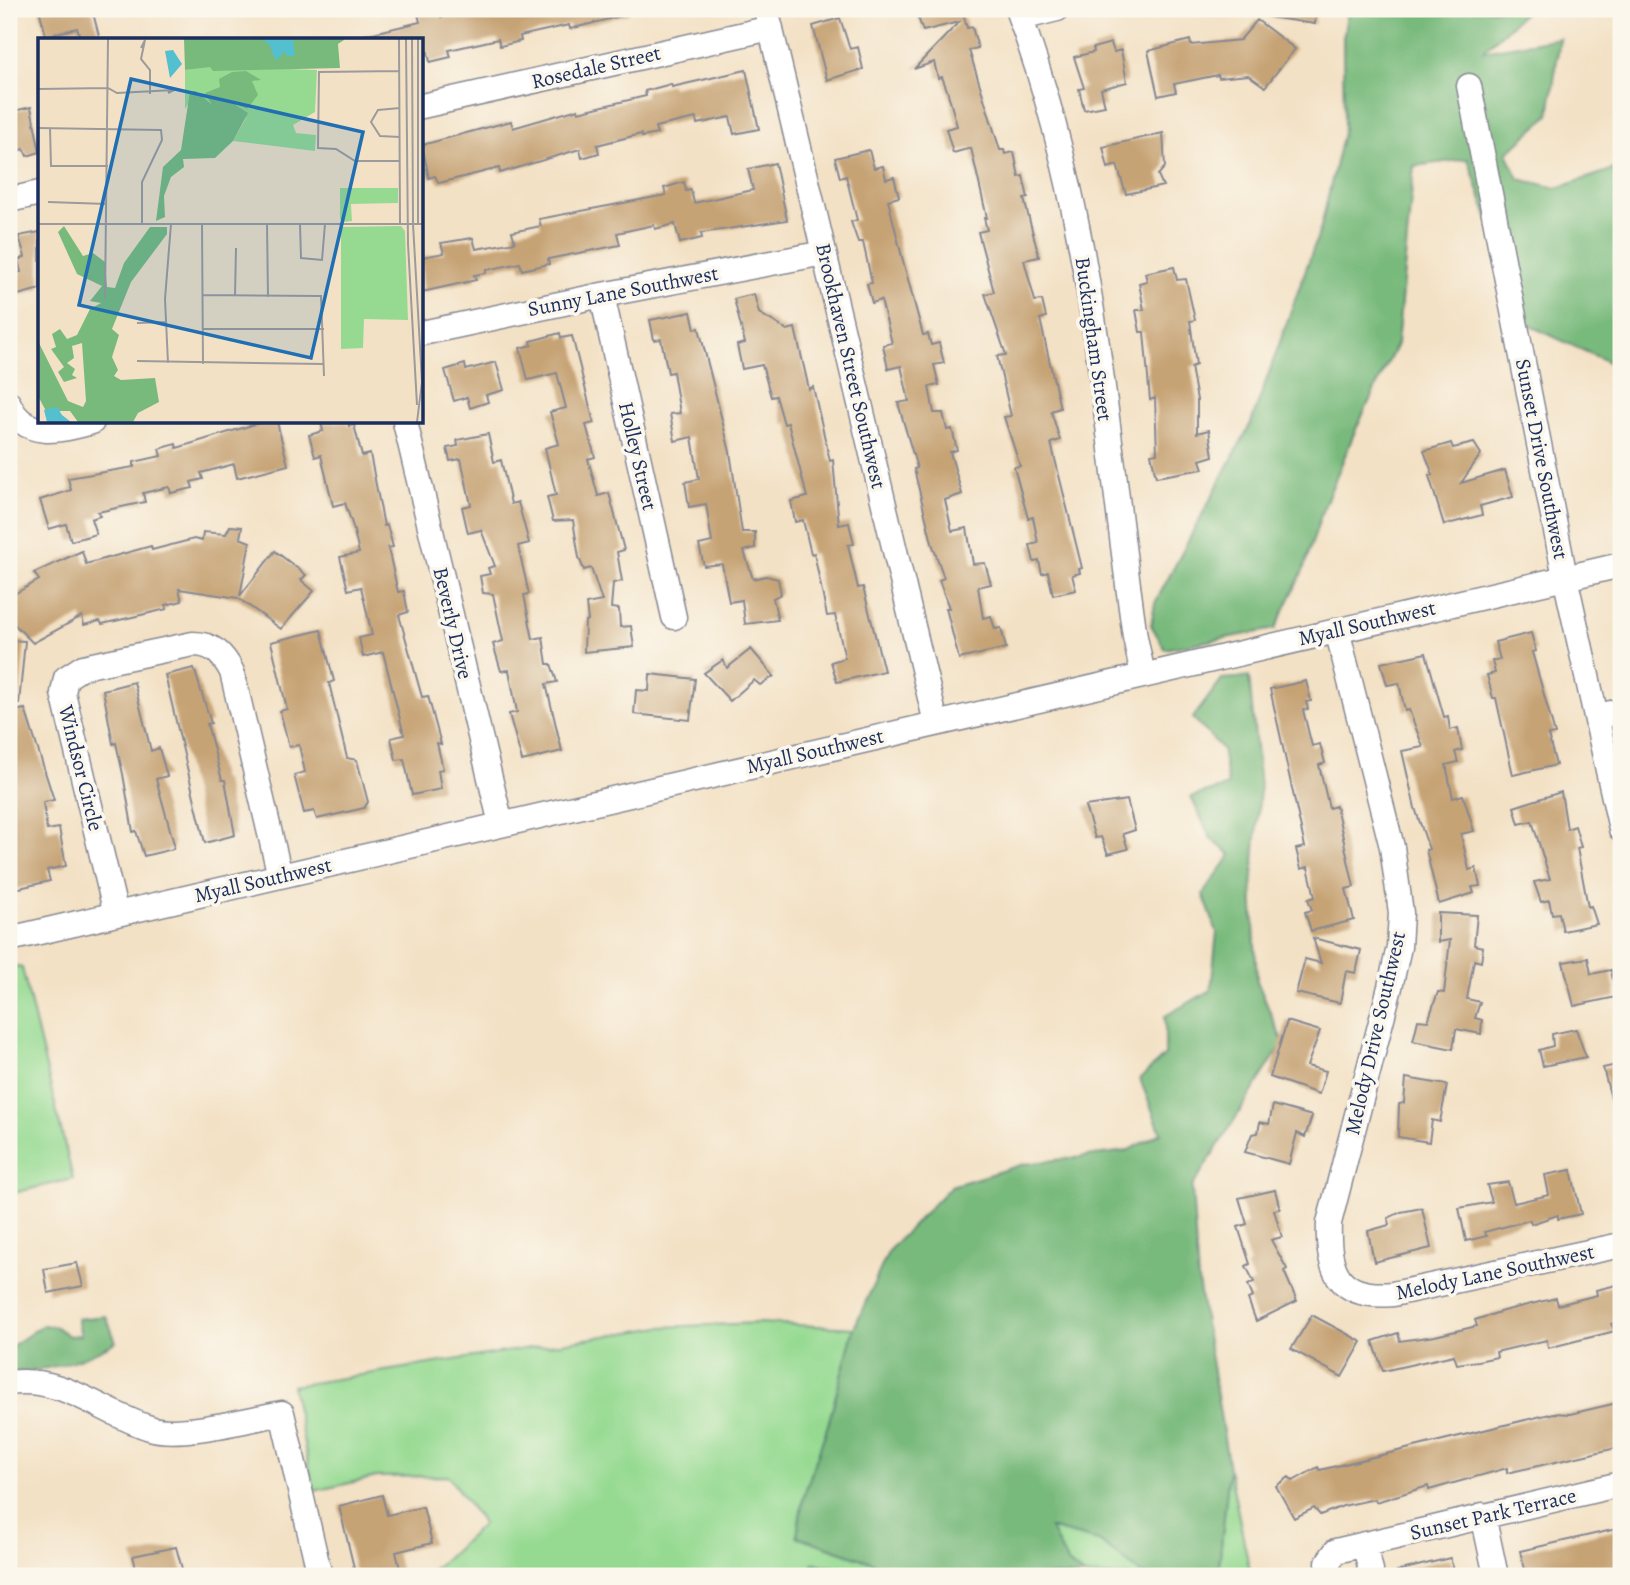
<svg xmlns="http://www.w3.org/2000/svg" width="1630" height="1585" viewBox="0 0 1630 1585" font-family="Alegreya,serif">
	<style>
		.green { fill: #96da92; stroke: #588478; stroke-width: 2 }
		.forest { fill: #78ba7c; stroke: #4a746d; stroke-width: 2 }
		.building { fill: #c6a375 }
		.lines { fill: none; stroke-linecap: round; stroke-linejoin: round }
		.minor-casing { stroke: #878892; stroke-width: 27 }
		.minor { stroke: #fff; stroke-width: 24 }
		.labels { text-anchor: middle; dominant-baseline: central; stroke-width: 7; stroke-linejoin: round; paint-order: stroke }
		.street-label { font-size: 21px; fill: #1b2f5e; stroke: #fbf7ec }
		.inset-road { fill: none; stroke: #9d9a9c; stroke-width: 2 }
		.view { fill: #1f6fb2; fill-opacity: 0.15; stroke: #1f6fb2; stroke-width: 3.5 }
		.inset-edge { fill: none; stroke: #1b2f5e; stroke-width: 3.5 }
	</style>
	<rect width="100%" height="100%" fill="#fbf7ec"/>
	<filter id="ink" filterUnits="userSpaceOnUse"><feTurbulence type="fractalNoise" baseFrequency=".0143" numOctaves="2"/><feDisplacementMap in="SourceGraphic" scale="14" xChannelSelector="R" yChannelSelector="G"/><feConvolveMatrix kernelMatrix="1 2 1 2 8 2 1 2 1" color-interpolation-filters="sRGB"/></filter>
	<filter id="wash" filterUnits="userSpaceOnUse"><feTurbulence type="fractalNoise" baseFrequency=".00686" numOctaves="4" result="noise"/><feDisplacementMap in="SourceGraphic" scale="28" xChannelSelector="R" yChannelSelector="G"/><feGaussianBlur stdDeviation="1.57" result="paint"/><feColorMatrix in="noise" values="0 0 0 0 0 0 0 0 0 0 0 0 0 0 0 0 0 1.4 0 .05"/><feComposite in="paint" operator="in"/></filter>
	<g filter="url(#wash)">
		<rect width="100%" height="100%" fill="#f3e1c5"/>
		<path class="green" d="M9 964 22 968 73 1179 9 1194Z
			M759 1323 854 1328 828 1425 803 1498 797 1536 911 1576H872L814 1563 810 1576H423L445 1560 483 1524 448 1476 377 1477 314 1491 292 1386 661 1327Z
			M1229 1468 1251 1576H1218Z
			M1049 1528 1099 1541 1145 1576H1084L1067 1562Z"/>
		<path class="forest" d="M1348 9H1528L1483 51 1560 38 1549 115 1507 153 1519 179 1557 188 1621 167V361L1615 365 1524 323 1468 159 1414 166 1397 344 1355 431 1323 509 1303 571 1275 629 1165 649 1151 625 1155 603 1251 423 1321 227 1344 128 1343 38Z
			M1249 677 1260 787 1252 888 1257 981 1283 1043 1192 1187 1198 1281 1229 1468 1218 1576H1145L1099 1541 1050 1528 1067 1562 1084 1576H911L797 1536 803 1498 828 1425 854 1328 889 1250 951 1186 1024 1164 1127 1151 1161 1133 1140 1079 1165 1055V1016L1211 990 1217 932 1203 894 1231 855 1211 839 1191 797 1228 786 1222 749 1193 718 1222 679Z
			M106 1316 116 1342C84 1360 46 1371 9 1373V1344L12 1346 43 1325 56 1327 69 1336 81 1335 77 1319Z
			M814 1563 872 1576H810Z"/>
		<g id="blocks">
			<path class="building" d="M39 9H92L100 40H81L77 28 46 36Z
				M439 9 441 17 476 9H629V14L570 29 569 25 520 36 521 41 500 46 498 39 449 50 451 57 430 62 428 52 422 53V40H366L365 35 420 22 418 14Z
				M915 9H962L967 28 972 27 978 48 969 50 1000 150H1004L1005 154 1014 152 1019 177 1023 176 1028 198 1024 199 1039 257 1024 260 1035 301 1042 300 1046 317 1040 319 1060 408 1051 411 1060 440 1051 443 1082 568 1079 569 1080 573 1072 575 1076 590 1053 595 1048 572 1042 574 1039 561 1034 562 1030 545 1038 543 1033 517 1028 518 1014 467 1020 466 1004 417 1011 416 997 356 1006 355 985 294 994 292 978 232 987 230 984 218H987L971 148 953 153 946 129 957 126 947 90 942 77 938 78 934 62 914 69 959 22 923 31Z
				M1270 9H1316L1315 24 1269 17Z
				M840 18 850 49 858 47 863 69 827 80 813 26Z
				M1257 20 1295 49 1265 87 1248 75 1219 78 1218 75 1174 84 1176 92 1158 96 1148 51 1190 40 1191 45 1240 40Z
				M1111 43 1114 52 1121 50 1127 82 1101 89 1105 106 1084 110 1079 89 1084 88 1074 57 1094 52 1093 48Z
				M746 70 759 129 734 134 730 117 697 124 696 118 655 127 657 134 642 137 641 134 597 145 599 153 582 158 580 149 500 173 499 168 439 183 435 176 429 178 422 145 511 121 513 128 578 109V112L646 96 645 91 671 84 672 87Z
				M31 107 40 152 27 156 24 149 9 153V112Z
				M1163 133 1165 167 1158 175 1163 186 1126 194 1117 165 1108 168 1103 147Z
				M869 150 874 168 883 166 886 179 894 177 899 197 888 200 903 261 923 335 928 334 931 345 939 343 944 363 934 365 939 385 929 387 934 413H943L947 430 952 429 957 450 950 452 962 494 945 500 952 531 967 528 973 564 985 563 991 584 978 587 983 618 991 616 995 629 1001 628 1006 648 959 659 946 608H949L939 580 944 578 932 543 914 469 917 468 898 403 909 401 901 366 888 369 883 345 892 343 881 300 872 303 867 284 872 283 863 242H858L851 222 857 220 846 176 840 178 835 158Z
				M775 163 787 220 701 233 702 238 680 243 675 224 655 229 654 225 617 233 620 245 548 259 549 264 522 270 520 263 486 270V273L474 275 476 280 422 292V257L444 253 441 243 473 238 476 249 515 242 512 232 541 226 539 219 666 195 664 188 684 182 686 191 691 190 694 203 753 190 748 169Z
				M40 232V289L18 295 11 274 21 272 18 260 25 257 19 236Z
				M1174 267 1177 280 1186 279 1195 320 1190 321 1196 365 1191 367 1197 400V433L1209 430 1213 456 1200 460 1203 469 1156 477 1151 454 1157 453 1155 398 1150 400 1144 332H1140L1136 310H1144L1139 283 1147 281 1145 273Z
				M754 294 759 313 787 330 795 328 809 389 813 387 830 461 833 460 839 525 849 523 854 544 848 545 858 588 863 587 884 671 837 682 831 662 845 658 835 615 827 616 814 553 811 554 803 520 795 522 791 501 807 497 788 423 784 424 776 396 771 397 762 365 742 369 737 345 745 343 734 299Z
				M691 312 695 329 699 328 730 452 742 532H755V548L744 551 753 579 766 576 778 579 781 594 773 598 778 620 745 624 742 600 729 602 722 564 704 566 699 545 712 542 706 504 689 507 685 482 699 479 692 437 675 441 670 414 680 413 673 372 668 373 661 339 654 340 650 320Z
				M560 333 561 338 572 336 594 423 586 425 595 457 588 459 598 496 609 493 624 550 617 552 622 581 613 583 611 608 619 609 620 627 631 626 634 647 584 652 585 621 588 620 586 604 602 601 591 568 584 570 579 558 573 520 553 521 547 497 556 495 545 448 559 444 550 412 566 408 557 373 528 380 520 348 532 345 531 341Z
				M496 362 504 390 486 395 488 402 470 408 467 397 454 401 445 370 465 364 466 370Z
				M262 422H277L288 465 237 478 234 464 201 473 203 479 191 482 193 488 171 493 169 487 143 493 145 502 98 512 100 516 91 519 96 534 71 541 66 524 49 529 40 500 71 490 68 478 134 467V462L161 456 159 449 176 444 177 448Z
				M321 422H348L349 426 354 425 362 456 370 454 384 526 387 525 393 547 388 548 398 592 404 591 408 612 399 615 422 697 428 696 441 744 437 743 443 769 438 770 441 789 412 795 404 759 396 760 391 738 404 735 383 652 363 657 359 638 372 635 361 587 348 590 340 557 359 553 353 527 345 503 333 506 321 455 315 457 309 435 323 431Z
				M488 434 494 462 501 460 511 504 518 502 529 543 518 546 529 594 524 595 533 639 543 637 547 664H551L557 682 546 684 562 751 522 761 509 714 517 712 509 670 501 671 493 644 503 641 493 594 483 593 480 576 490 574 488 568 495 566 481 530 468 533 462 507 471 505 461 459 450 461 447 448 458 446 457 440Z
				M1451 443 1453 448 1474 443 1481 454 1461 483 1505 470 1513 497 1480 506 1482 515 1444 525 1429 476 1433 475 1424 451Z
				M230 526 242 527 240 538 250 542 240 596 275 551 306 575 301 580 314 591 281 629 238 598 179 589 182 601 166 605 167 609 102 624 100 621 84 625 82 616 33 643 9 619V597L39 580 34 573 82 551 86 564 151 546 152 550 194 539 202 541 203 532 226 534Z
				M321 630 334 681 329 683 347 758 357 760 368 802 364 808 317 819 314 811 304 813 294 775 305 772 299 745 289 747 280 711 287 709 271 642Z
				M1531 633 1536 651 1532 652 1555 734 1548 735 1556 765 1513 775 1496 698H1493L1487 675 1495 673 1492 661 1500 659 1495 642Z
				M9 640 25 641 19 704H9Z
				M751 649 774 676 760 685 754 680 730 701 704 673 723 660 727 668Z
				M1426 653 1444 717 1448 716 1450 730 1458 728 1462 750 1455 752 1458 762 1446 765 1453 798 1463 795 1474 831 1461 834 1469 870 1476 868 1480 886 1472 887 1474 893 1439 904 1426 850 1429 849 1415 808 1402 751 1423 747 1409 710 1405 711 1399 683 1387 685 1381 663Z
				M194 668 211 723 207 724 222 780H225L235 835 205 843 165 675Z
				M650 674 695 679 690 720 634 714 636 690 649 691Z
				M1306 681 1311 701 1306 702 1308 709 1303 710 1312 746 1320 744 1325 763 1319 765 1329 808 1336 806 1354 887 1346 889 1354 920 1311 931 1305 912 1312 910 1308 899 1315 897 1308 867 1301 869 1296 849 1305 847 1270 689Z
				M134 682 151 751 159 748 167 776 156 779 174 844 173 849 144 856 136 831 133 832 123 774 116 743 113 744 103 690Z
				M25 709 54 800 43 802 47 830 59 828 66 866 47 870 50 881 15 889 9 862V712Z
				M1561 792 1567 829 1575 826 1581 847 1577 848 1588 907 1591 906 1597 924 1563 931 1559 913 1552 914 1549 900 1541 902 1534 882 1550 879 1532 821 1519 824 1514 807Z
				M1127 800 1135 830 1123 834 1128 849 1108 854 1101 837 1095 838 1085 806Z
				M1438 913 1477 915 1474 945 1483 947 1481 962 1474 960 1467 999 1480 1002 1475 1018 1482 1020 1481 1034 1456 1029 1453 1049 1413 1041 1418 1020 1428 1021 1438 992 1444 993 1450 940 1438 942Z
				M1313 938 1361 950 1356 973 1346 971 1340 1003 1296 993 1305 959 1321 963Z
				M1588 958 1591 974 1611 970 1616 997 1574 1006 1563 962Z
				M1287 1021 1320 1031 1307 1066 1326 1071 1319 1094 1270 1077Z
				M1576 1029 1586 1057 1543 1066 1539 1050 1553 1046 1552 1034Z
				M1621 1064V1120L1617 1121 1603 1068Z
				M1406 1078 1447 1085 1440 1122 1432 1120 1429 1142 1398 1137 1399 1104 1404 1103Z
				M1273 1105 1312 1116 1305 1137 1297 1133 1289 1164 1245 1152 1252 1134 1258 1133 1260 1122 1269 1124Z
				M1571 1170 1581 1214 1558 1219V1215L1531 1224 1530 1220 1484 1232 1487 1236 1466 1241 1459 1208 1492 1202 1487 1185 1508 1182 1514 1203 1549 1195 1545 1175Z
				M1275 1190 1280 1209 1274 1210 1282 1237 1271 1240 1287 1269 1284 1271 1297 1301 1256 1321 1248 1299 1253 1297 1248 1285 1254 1282 1246 1266 1250 1264 1238 1227 1247 1224 1239 1198Z
				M1422 1208 1431 1248 1374 1262 1368 1231 1389 1225 1388 1218 1401 1212Z
				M77 1263 83 1286 48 1293 44 1269Z
				M1617 1285 1621 1299V1320L1611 1324 1615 1331 1548 1348 1547 1340 1496 1352 1497 1357 1478 1361 1457 1364 1454 1355 1383 1371 1373 1341 1398 1333 1400 1341 1435 1336 1477 1326 1475 1320 1503 1311 1556 1298 1558 1305 1597 1295 1596 1290Z
				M1312 1315 1362 1342 1342 1377 1291 1349Z
				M1621 1402V1447L1507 1473V1468L1429 1490 1428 1486 1376 1502 1375 1499 1343 1506 1320 1515 1314 1508 1294 1518 1276 1486 1289 1477 1293 1481 1318 1467 1320 1470 1554 1413 1570 1414Z
				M382 1495 387 1515 423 1507 432 1543 396 1552 401 1573 356 1576 339 1506Z
				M1621 1528V1572L1609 1576V1573L1589 1576H1527L1520 1551Z
				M176 1547 184 1576H138L133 1556Z
				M1450 1558 1456 1576H1397V1571Z"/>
		</g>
	</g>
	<g filter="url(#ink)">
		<use href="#blocks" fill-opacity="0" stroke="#878892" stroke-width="2"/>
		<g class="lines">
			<defs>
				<path id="minor" d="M766 9 936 723
					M1017 9C1093 210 1105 426 1135 637L1143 675
					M1021 18 1057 9
					M1469 86 1565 577 1621 829
					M422 106 771 28
					M9 200 40 193
					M602 295 674 617
					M422 333 602 295 824 253
					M9 404C25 441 62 430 92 422
					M405 422 501 824
					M1337 630 1392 847 1401 913 1399 947 1390 987 1329 1223C1327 1272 1339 1299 1393 1294L1621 1245
					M1596 716 1621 711
					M116 914 63 693 66 678 83 667 193 644C213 644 223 654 232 672L280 876
					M9 939 1621 565
					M9 1383C63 1375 102 1413 150 1428 179 1438 250 1419 282 1413L320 1576
					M1483 1515 1496 1576
					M1364 1544 1371 1570 1367 1576
					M1330 1576 1328 1562 1336 1551 1621 1484"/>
			</defs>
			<use href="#minor" class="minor-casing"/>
			<use href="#minor" class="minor"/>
		</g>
	</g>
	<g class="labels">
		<g class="street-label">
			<text transform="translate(596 67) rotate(-13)">Rosedale Street</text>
			<text transform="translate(623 291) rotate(-11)">Sunny Lane Southwest</text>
			<text transform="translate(1094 339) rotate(82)">Buckingham Street</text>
			<text transform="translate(851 366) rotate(77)">Brookhaven Street Southwest</text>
			<text transform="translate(638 456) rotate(77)">Holley Street</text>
			<text transform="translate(1542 459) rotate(79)">Sunset Drive Southwest</text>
			<text transform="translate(453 623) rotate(77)">Beverly Drive</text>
			<text transform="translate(1367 623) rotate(-13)">Myall Southwest</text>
			<text transform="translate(815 751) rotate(-13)">Myall Southwest</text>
			<text transform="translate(81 768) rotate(76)">Windsor Circle</text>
			<text transform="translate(263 880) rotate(-13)">Myall Southwest</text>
			<text transform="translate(1375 1033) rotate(-77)">Melody Drive Southwest</text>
			<text transform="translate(1495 1272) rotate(-12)">Melody Lane Southwest</text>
			<text transform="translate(1493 1514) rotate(-13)">Sunset Park Terrace</text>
		</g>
	</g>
	<g transform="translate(38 38)">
		<rect width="385" height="385" fill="#f3e1c5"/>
		<path d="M172 28 279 32 277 74 255 87 258 95 278 97 277 113 195 103 208 80 186 59 209 71 216 60 214 43 223 41 182 49 174 68 158 53 147 71V32ZM302 150H360V165L313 166 314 183 306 184 302 181ZM303 189 363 188 367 193 370 282 326 281 325 310 303 311Z" fill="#96da92"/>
		<path d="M146 1H306V2L300 6 302 30 175 33 172 29 147 32ZM208 33 223 42 214 43 220 57 209 71 193 64 210 75 195 103 177 120 145 121 146 129 133 139 126 158 127 179 118 183 125 129 143 112 152 53H158L174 67 167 55 182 49 181 41 194 34ZM26 188 45 218 55 215 67 224 69 249 77 250 86 225 112 189H129V196L93 244 74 291 81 297 74 319 80 332 76 338 83 342 117 340 121 364 100 375 95 384H40L32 373H8L0 358V303L30 363 45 369 48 363 44 305 34 308 36 320 29 325 37 331 34 337 39 340 26 344 20 334 26 329 13 311 18 309 14 296 22 291 29 301 39 297 52 271 63 265 52 263 64 248 39 236 20 194Z" fill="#78ba7c"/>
		<path d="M224 1H255L257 18H249L247 13 238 23 231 6ZM135 12 144 26 132 40 127 13ZM19 369 24 377 33 384H9L6 372Z" fill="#54bfcf"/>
		<path class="inset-road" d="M361 1 362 186M368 1 370 206 379 367M374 1 375 186 384 344 379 384M380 1V186M103 10 107 2 103 21 112 32V56M362 33 281 34 280 110 298 111 317 123H362M0 51 70 50 79 55 136 52 130 55M362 70 340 72 333 84 342 98 362 99M0 90 123 92 124 102 104 144V186M12 90 13 128H70M10 164 69 166M0 186H385M164 186 165 326M229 186 230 259M262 186 263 220 284 222 287 186M164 257 283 258 286 338M197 258 198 210M67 260 70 1M99 285 129 284M164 291H286M99 323 286 326M130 325 127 261 133 186"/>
		<path class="view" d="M93 41 325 94 273 320 41 267Z"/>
		<rect width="385" height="385" class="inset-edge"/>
	</g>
	<rect width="1630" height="1585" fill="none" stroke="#fbf7ec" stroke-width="35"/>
</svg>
